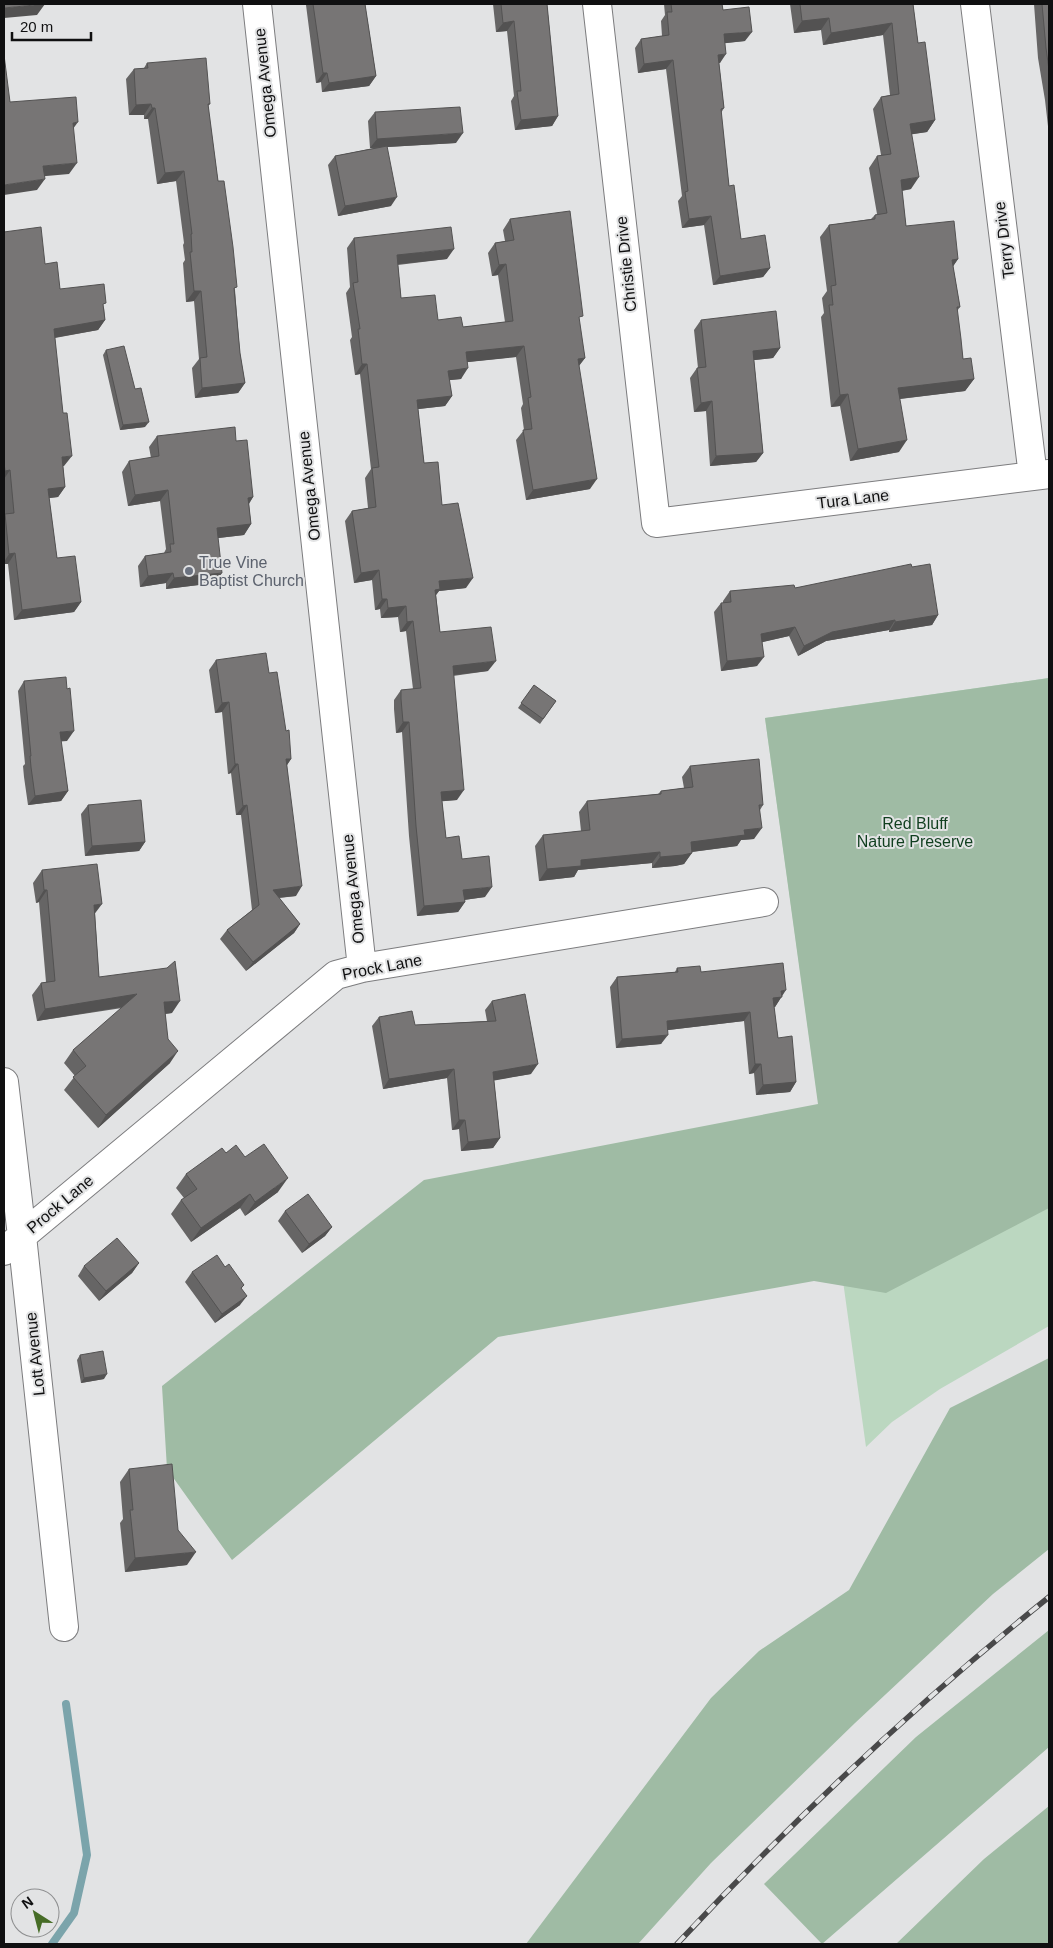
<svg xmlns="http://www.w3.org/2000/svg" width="1053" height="1948" viewBox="0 0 1053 1948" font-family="Arial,sans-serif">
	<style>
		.green { fill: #bbd7c0 }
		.forest { fill: #9fbba4 }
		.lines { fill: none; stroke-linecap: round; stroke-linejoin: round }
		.stream { stroke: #7ba4ab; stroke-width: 8 }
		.street-casing { stroke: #7c7c7e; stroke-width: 30 }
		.street { stroke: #fff; stroke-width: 28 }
		.rail-casing { stroke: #49494a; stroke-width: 5.5 }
		.rail { stroke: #e2e3e4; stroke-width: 4; stroke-dasharray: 11; stroke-linecap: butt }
		.wall { fill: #666565 }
		.shaded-wall { fill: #535252 }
		.building { fill: #777575; stroke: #535252 }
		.worship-dot { fill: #6b7280; stroke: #e2e3e4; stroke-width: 2 }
		.labels { text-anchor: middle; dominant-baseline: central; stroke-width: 4; stroke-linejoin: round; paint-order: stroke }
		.street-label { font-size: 16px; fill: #101011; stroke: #e2e3e4 }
		.worship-label { font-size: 16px; fill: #5b616d; stroke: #e2e3e4; text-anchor: start }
		.park-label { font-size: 16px; fill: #103f1f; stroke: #e2e3e4 }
	</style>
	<rect width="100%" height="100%" fill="#e2e3e4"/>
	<path class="green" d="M1049 678V1326L940 1389 892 1422 866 1447 765 718Z"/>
	<path class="forest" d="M1049 678V1208L886 1293 814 1281 498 1337 232 1560 167 1469 162 1386 424 1180 818 1104 765 718Z
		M1049 1358V1549L993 1594 855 1723 711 1863 638 1944H526L711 1698 759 1651 849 1590 950 1408Z
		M1049 1630V1747L822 1944 764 1884 916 1737Z
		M1049 1806V1944H896L984 1859Z"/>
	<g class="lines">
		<path class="stream" d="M52 1944 74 1913 87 1855 66 1704"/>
		<defs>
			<path id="street" d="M257 4 362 968
				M597 4 656 523 1049 474
				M975 4 1033 476
				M4 1082 22 1236 64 1627
				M4 1251 336 975 362 968 764 902"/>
		</defs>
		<use href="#street" class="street-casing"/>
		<use href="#street" class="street"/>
		<defs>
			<path id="rail" d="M677 1944C793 1820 917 1703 1049 1597"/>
		</defs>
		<use href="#rail" class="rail-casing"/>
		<use href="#rail" class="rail"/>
	</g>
	<path class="wall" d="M307 4H365L376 76 369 86 322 92 321 82 316 83 306 5Z
		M493 4H547L558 116 552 126 515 130 511 101 514 96 507 31 496 32Z
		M664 4H722L723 10 745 41 725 43 720 63H719L724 108 721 113 729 186 741 239 770 268 763 277 713 285 704 225 682 228 678 201 682 196 666 69 638 73 635 48 641 39 662 36 661 21 665 15Z
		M790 4H913L918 43 935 120 927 132 912 134 911 189 902 191 906 226 958 259 953 266 960 307 957 311 963 359 974 379 965 391 900 399 899 452 850 461 840 406 831 407 821 317 824 313 822 298 827 291 820 237 829 225 871 219 875 215 877 214 869 168 877 156 881 155 873 109 881 97 890 95 883 35 823 45 821 30 794 33Z
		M1034 4H1049V135L1045 100 1038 58Z
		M147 63 210 104 208 106 218 181 235 290 240 353 245 383 238 393 195 398 192 368 199 359 194 301 186 302 183 263 185 260 183 245 184 243 176 181 157 184 148 119H144V115H129L126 79 134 69 144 68Z
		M375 112 456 143 387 147 391 206 338 216 328 165 335 156 374 148H370L368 121Z
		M510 219 579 321 585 358 579 366 590 489 526 500 516 440 524 430 521 408 523 404 516 357 467 362 461 379 449 380 452 396 445 406 418 409 424 463 442 505 466 588 439 591 436 595 440 632 488 671 453 676 457 800 442 801 446 838 462 859 485 897 464 900 465 902 458 912 417 916 409 836 402 732 396 733 394 709V700L401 690 413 689 406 631 400 632 398 617 381 618 380 609 375 610 372 580 354 583 345 521 352 511 368 508 365 478 371 469 360 374 355 375 350 340 352 337 346 293 350 287 347 248 354 238 447 259 398 265 401 298 438 320 463 327 505 322 498 275 492 276 488 253 495 243 505 241 503 230Z
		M4 232 45 264 60 289 104 308 105 320 98 330 55 338 64 466H63L65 487 58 497 49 498 57 558 81 602 74 612 14 620 8 564H4V516L5 514 4 496Z
		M701 320 780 348 773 358 754 360 763 453 756 462 710 466 706 411 694 412 690 378 697 368H698L694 330Z
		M106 350 145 427 120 430 103 355Z
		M157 436 236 441 253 497 249 504 251 524 244 535 218 538 215 583 166 589V583L140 587 138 566 145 556 164 553 166 549 160 501 128 506 122 472 129 461 151 458 149 447Z
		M912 567 938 615 932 625 889 632V630L826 641 798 656 789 636 762 642 757 666 721 671 714 612 721 603H723V601L730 591 795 588Z
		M216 660 269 673 286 731 291 759 287 765 296 896 279 898 300 924 294 933 246 971 220 939 227 930 252 910 241 815H236L231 773 228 774 222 712 215 713 209 670Z
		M24 681 67 741H61L68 791 61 801 28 805 24 777 23 766 25 764 18 691Z
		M534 685 556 701 540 724 518 708Z
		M690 766 763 805 760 810 754 839 741 840 737 846 692 852 684 864 675 866 652 868V863L578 870 574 877 539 881 535 846 543 835 581 831 579 812 587 801 658 794 661 791 684 788 682 777Z
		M88 805 145 842 139 851 85 856 81 814Z
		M42 870 95 914 99 977 172 1013 165 1014 170 1063 98 1128 64 1090 75 1076 64 1063 73 1050 122 1008 37 1021 32 995 41 983 46 982 39 902 36 903 33 883Z
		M677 968 701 972 782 996 775 1007H774L778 1038 796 1082 790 1092 756 1095 754 1073 749 1074 744 1021 668 1030 661 1044 616 1048 610 987 617 977 675 972Z
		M492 1001 531 1074 494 1080 500 1138 493 1148 461 1151 459 1129 452 1130 447 1078 383 1089 372 1026 379 1017 415 1025 487 1021 485 1010Z
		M226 1153 245 1157 278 1192 245 1216 240 1208 191 1242 171 1214 181 1200 184 1198 176 1188 186 1174Z
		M285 1211 332 1227 325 1236 302 1253 278 1221Z
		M139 1263 132 1273 99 1301 78 1276 84 1266Z
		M225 1267 244 1285 241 1289 240 1305 215 1323 185 1282 192 1272Z
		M80 1355 104 1379 81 1383 77 1360Z
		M129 1469 178 1530 187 1565 125 1572 120 1523 123 1519 120 1482Z"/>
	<path class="shaded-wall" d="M45 4 37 15 4 18V8Z
		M829 18 821 30 794 33 802 21Z
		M514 21 507 31 496 32 503 23Z
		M892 23 883 35 823 45 831 33Z
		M752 32 745 41 718 44 724 34Z
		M726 54 720 63 711 64 718 55Z
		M673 60 666 69 638 73 644 64Z
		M323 73H327L321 82 316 83Z
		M376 76 369 86 322 92 329 83Z
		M151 104 144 115H129L136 105Z
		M152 108H155L148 119H144Z
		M558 116 552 126 515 130 521 120Z
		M935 120 927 132 901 136 910 124Z
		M78 122 70 133 73 123Z
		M463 133 456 143 370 148 377 139Z
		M77 163 69 174 35 177 43 166Z
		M184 171 176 181 157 184 165 173Z
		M919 177 911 189 893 192 901 180Z
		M45 179 37 190 4 195V185Z
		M397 197 391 206 338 216 345 206Z
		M711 216 704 225 682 228 689 219Z
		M454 249 447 259 390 265 397 255Z
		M958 259 950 271 952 260Z
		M506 264 498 275 492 276 499 265Z
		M770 268 763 277 713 285 720 276Z
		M194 291H201L194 301 186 302Z
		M105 320 98 330 47 339 54 329Z
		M524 346 516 357 459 363 466 352Z
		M780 348 773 358 746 361 753 351Z
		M585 358 577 368 578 359Z
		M362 364H367L360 374 355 375Z
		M468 368 461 379 441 381 448 371Z
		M974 379 965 391 890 400 898 388Z
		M245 383 238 393 195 398 202 388Z
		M848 394 840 406 831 407 840 395Z
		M452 396 445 406 410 410 417 400Z
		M712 401 706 411 694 412 701 403Z
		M149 422 145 427 120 430 123 425Z
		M907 440 899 452 850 461 858 449Z
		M763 453 756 462 710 466 716 456Z
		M72 456 64 466 55 467 62 457Z
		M10 470 4 479V472L5 471Z
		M597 479 590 489 526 500 533 490Z
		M65 487 58 497 41 499 48 489Z
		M168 490 160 501 128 506 135 495Z
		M253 497 246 508 248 498Z
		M251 524 244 535 210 539 217 528Z
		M15 553 8 564H4V562L9 554Z
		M379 570 372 580 354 583 361 573Z
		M173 573 166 583 140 587 148 576Z
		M222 573 215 583 166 589 174 578Z
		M473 578 466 588 439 591 433 599 428 600 439 581Z
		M382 599H387L380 609 375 610Z
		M81 602 74 612 14 620 22 610Z
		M406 606 398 617 381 618 388 608Z
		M938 615 932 625 889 632 895 622Z
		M895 620 889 630 826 641 798 656 804 646 832 632Z
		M413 621 406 631 400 632 407 622Z
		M795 627 789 636 755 644 761 634Z
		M764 657 757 666 721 671 727 661Z
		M496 661 488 671 445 676 453 666Z
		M229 702 222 712 215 713 222 703Z
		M403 722H409L402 732 396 733Z
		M74 731 67 741 54 742 60 732Z
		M286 759H291L285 768Z
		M235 764H238L231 773 228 774Z
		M464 790 457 800 434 802 441 792Z
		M68 791 61 801 28 805 35 796Z
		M247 805 241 815H236L243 806Z
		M762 828 754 839 741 840 737 846 683 853 691 842 744 830Z
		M145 842 139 851 85 856 92 846Z
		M660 852 652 863 578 870 574 877 539 881 547 869 581 860Z
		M692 853 684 864 675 866 652 868 660 857Z
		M302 886 296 896 266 899 273 890Z
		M492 887 485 897 456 901 463 890Z
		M44 890H47L39 902 36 903Z
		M465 902 458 912 417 916 424 906Z
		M102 904 93 916 94 905Z
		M300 924 294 933 246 971 253 962Z
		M786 990 775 1007 766 1008 773 998 781 991Z
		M137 994 128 1006 37 1021 45 1009Z
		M180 1001 172 1013 155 1015 164 1002Z
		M750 1012 744 1021 660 1031 667 1021Z
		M668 1035 661 1044 616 1048 622 1039Z
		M178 1051 170 1063 98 1128 106 1115Z
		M538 1064 531 1074 486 1082 493 1072Z
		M755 1064H761L754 1073 749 1074Z
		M454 1069 447 1078 383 1089 389 1079Z
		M796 1082 790 1092 756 1095 763 1085Z
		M459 1120H465L459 1129 452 1130Z
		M500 1138 493 1148 461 1151 468 1142Z
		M288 1178 278 1192 245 1216 255 1202Z
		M250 1194 240 1208 191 1242 201 1228Z
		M332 1227 325 1236 302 1253 309 1244Z
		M139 1263 132 1273 99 1301 106 1291Z
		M247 1296 240 1305 215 1323 222 1314Z
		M107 1374 104 1379 81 1383 84 1378Z
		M196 1552 187 1565 125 1572 135 1558Z"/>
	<path class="building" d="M4 4H45L4 8Z
		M313 4H365L376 76 329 83 327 73H323Z
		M501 4H547L558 116 521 120 517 91H521L514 21 503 23Z
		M671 4H722L723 10 749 7 752 32 724 34 726 54 718 55 724 108 721 109 729 186 734 185 741 239 765 235 770 268 720 276 711 216 689 219 685 192 688 191 673 60 644 64 641 39 669 35 667 12H672Z
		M800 4H913L918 43 925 42 935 120 910 124 919 177 901 180 906 226 954 221 958 259 952 260 960 307H957L961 339 963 359 971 358 974 379 898 388 907 440 858 449 848 394 840 395 829 305H833L831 286 836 285 829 225 875 219V215L887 213 877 156 891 154 881 97 899 94 892 23 831 33 829 18 802 21Z
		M1042 4H1049V70L1046 48Z
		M4 55 10 102 76 97 78 122 73 123 77 163 43 166 45 179 4 185Z
		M206 58 210 104H208L218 181H224L233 247 237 287 234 288 240 353 245 383 202 388 200 358 207 357 201 291H194L190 252H192L191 234H192L184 171 165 173 155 108H152L151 104 136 105 134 69 148 68 147 63Z
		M460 107 463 133 377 139 375 112Z
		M387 146 397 197 345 206 335 156Z
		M570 211 583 316 579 317 585 358 578 359 597 479 533 490 523 430 532 429 528 398 531 397 524 346 466 352 468 368 448 371 452 396 417 400 424 463 438 462 442 505 458 503 473 578 439 581 440 589 435 590 440 632 491 627 496 661 453 666 464 790 441 792 446 838 459 836 462 859 489 856 492 887 463 890 465 902 424 906 416 826 409 722H403L401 699V690L421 688 413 621 407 622 406 606 388 608 387 599H382L379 570 361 573 352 511 376 507 372 468 379 467 367 364H362L358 329H360L353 283 358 282 354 238 451 227 454 249 397 255 401 298 435 295 438 320 461 317 463 327 513 321 506 264 499 265 495 243 514 240 510 219Z
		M41 227 45 264 57 262 60 289 104 284 106 303 103 304 105 320 54 329 63 413H67L72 456 62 457 65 487 48 489 57 558 75 556 81 602 22 610 15 553 9 554 5 514 14 513 10 470 5 471 4 463V232Z
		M776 311 780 348 753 351 763 453 716 456 712 401 701 403 697 368 706 367 701 320Z
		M124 346 135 389 141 388 149 422 123 425 106 350Z
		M235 427 236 441 247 440 253 497 248 498 251 524 217 528 222 573 174 578 173 573 148 576 145 556 171 552 170 544H174L168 490 135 495 129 461 159 456 157 436Z
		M911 564 912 567 930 564 938 615 895 622V620L832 632 804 646 795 627 761 634 764 657 727 661 721 603 731 602 730 591 794 585 795 588Z
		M266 653 269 673 277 672 286 731 289 730 291 759H286L302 886 273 890 300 924 253 962 227 930 259 905 247 805 243 806 238 764H235L229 702 222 703 216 660Z
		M66 677 67 689 70 688 74 731 60 732 68 791 35 796 31 767 30 756H31L24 681Z
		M534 685 556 701 543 719 521 703Z
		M759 759 763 805H759L762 828 744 830 745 835 691 842 692 853 683 855 660 857V852L581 860V866L547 869 543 835 590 830 587 801 661 794V791L693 787 690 766Z
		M141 800 145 842 92 846 88 805Z
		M97 864 102 904 94 905 99 977 167 968 175 961 180 1001 164 1002 168 1039 178 1051 106 1115 73 1077 86 1066 73 1050 137 994 45 1009 41 983 55 981 47 890H44L42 870Z
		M783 963 786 990 781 991 782 997 773 998 778 1038 792 1036 796 1082 763 1085 761 1064H755L750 1012 667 1021 668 1035 622 1039 617 977 678 972 677 968 700 966 701 972Z
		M525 994 538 1064 493 1072 500 1138 468 1142 465 1120H459L454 1069 389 1079 379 1017 412 1011 415 1025 496 1021 492 1001Z
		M264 1144 288 1178 255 1202 250 1194 201 1228 181 1200 197 1189 186 1174 222 1148 226 1153 236 1145 245 1157Z
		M308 1194 332 1227 309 1244 285 1211Z
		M117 1238 139 1263 106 1291 84 1266Z
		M217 1255 225 1267 229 1264 244 1285 241 1288 247 1296 222 1314 192 1272Z
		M103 1351 107 1374 84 1378 80 1355Z
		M172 1464 178 1530 196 1552 135 1558 130 1510H133L129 1469Z"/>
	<circle class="worship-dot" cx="189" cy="571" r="5"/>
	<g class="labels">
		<g class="street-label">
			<text transform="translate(265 83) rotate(-96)">Omega Avenue</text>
			<text transform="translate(1004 240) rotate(-97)">Terry Drive</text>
			<text transform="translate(626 264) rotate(-96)">Christie Drive</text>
			<text transform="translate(309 486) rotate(-96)">Omega Avenue</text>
			<text transform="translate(853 499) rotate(-7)">Tura Lane</text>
			<text transform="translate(353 889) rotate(-96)">Omega Avenue</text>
			<text transform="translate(382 967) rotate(-11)">Prock Lane</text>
			<text transform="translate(60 1204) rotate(-40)">Prock Lane</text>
			<text transform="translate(35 1354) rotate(-96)">Lott Avenue</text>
		</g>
		<g class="worship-label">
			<text x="199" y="562">True Vine<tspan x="199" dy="18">Baptist Church</tspan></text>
		</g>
		<g class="park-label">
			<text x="915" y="823">Red Bluff<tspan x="915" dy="18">Nature Preserve</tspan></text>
		</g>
	</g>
	<rect width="1053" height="1948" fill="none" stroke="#101011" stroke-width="10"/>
	<g transform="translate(35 1913) rotate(324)"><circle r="24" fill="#e2e3e4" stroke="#8e8f90"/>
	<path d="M0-4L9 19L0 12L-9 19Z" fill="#466c26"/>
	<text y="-8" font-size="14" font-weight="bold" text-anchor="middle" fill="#101011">N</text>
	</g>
	<path d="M12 32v8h79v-8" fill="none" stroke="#101011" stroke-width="2.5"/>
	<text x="20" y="32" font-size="15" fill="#101011" stroke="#e2e3e4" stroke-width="4" paint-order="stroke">20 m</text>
</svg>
